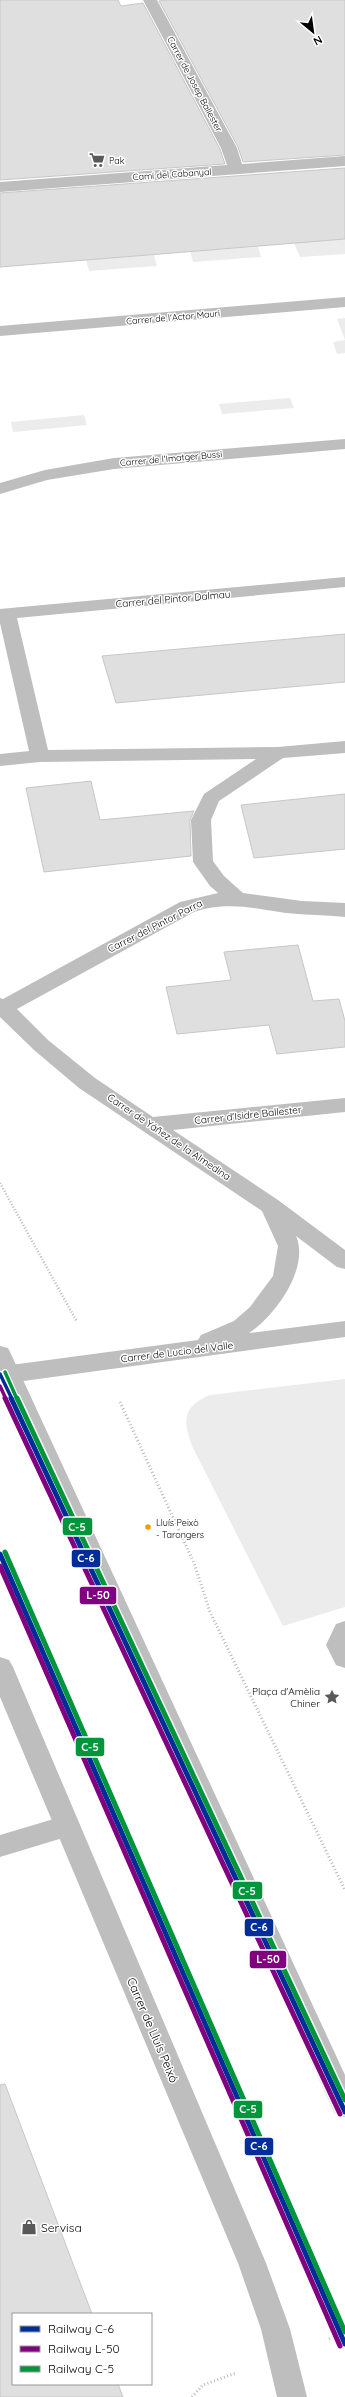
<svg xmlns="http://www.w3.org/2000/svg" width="345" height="2397" viewBox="0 0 345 2397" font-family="Quicksand,sans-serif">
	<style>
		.green { fill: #ececec }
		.building { fill: #dfdfdf; stroke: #c7c7c7 }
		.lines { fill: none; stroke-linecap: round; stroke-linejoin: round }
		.path-far1 { stroke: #b9b9b9; stroke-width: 2.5; stroke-dasharray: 1 2; stroke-linecap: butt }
		.path { stroke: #b9b9b9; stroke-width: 3; stroke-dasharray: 1 2.5; stroke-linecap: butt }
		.minor { fill: #bebebe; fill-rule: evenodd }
		.major { fill: #bebebe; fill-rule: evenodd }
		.rail-1-far1-casing { stroke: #fff; stroke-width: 6 }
		.rail-1-casing { stroke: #fff; stroke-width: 8 }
		.rail-2-far1-casing { stroke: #fff; stroke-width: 6 }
		.rail-2-casing { stroke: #fff; stroke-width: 8 }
		.rail-3-far1-casing { stroke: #fff; stroke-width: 6 }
		.rail-3-casing { stroke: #fff; stroke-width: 8 }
		.rail-1-far1 { stroke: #002d9a; stroke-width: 3.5 }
		.rail-1 { stroke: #002d9a; stroke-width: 5 }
		.rail-2-far1 { stroke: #800080; stroke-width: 3.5 }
		.rail-2 { stroke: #800080; stroke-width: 5 }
		.rail-3-far1 { stroke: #00953b; stroke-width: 3.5 }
		.rail-3 { stroke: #00953b; stroke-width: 5 }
		.bus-dot { fill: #eb9e00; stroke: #fff; stroke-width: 1.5 }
		.labels { text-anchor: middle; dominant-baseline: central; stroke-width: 3; stroke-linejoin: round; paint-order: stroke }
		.far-street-label { font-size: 9px; fill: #000; stroke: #fff }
		.far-poi-label { font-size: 9px; fill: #000; stroke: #fff; text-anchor: start }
		.bus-label { font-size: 9px; fill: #000; stroke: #fff; text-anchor: start }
		.street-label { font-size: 10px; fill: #000; stroke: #fff }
		.poi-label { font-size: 10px; fill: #000; stroke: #fff; text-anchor: end }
		.near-street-label { font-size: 12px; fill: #000; stroke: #fff }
		.near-poi-label { font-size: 12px; fill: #000; stroke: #fff; text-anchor: start }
		.line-badge { stroke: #fff; stroke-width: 1.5 }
		.badge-label { font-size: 11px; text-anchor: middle; font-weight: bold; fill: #fff }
	</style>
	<rect width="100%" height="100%" fill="#fff"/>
	<path class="green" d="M345 222V254L300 257 294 243 331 240Z
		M258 247 261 257 193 262 190 251Z
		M154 255 157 266 89 271 86 260Z
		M345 318V353L337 354 333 342 345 340 337 319Z
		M290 398 294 408 222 414 219 404Z
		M84 415 87 425 13 432 11 422Z
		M345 1379V1607L283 1626 193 1448C183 1423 181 1407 210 1395Z"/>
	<path class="building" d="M0 0H118L121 6 143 3 220 149 225 164 0 180Z
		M167 0H345V155L243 162 238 147 159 1Z
		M345 168V239L0 267V193Z
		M345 634V682L116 703 102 656Z
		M91 781 100 820 194 811 190 820 191 856 44 872 26 788Z
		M345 794V849L254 858 241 805Z
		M298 945 313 1001 339 999 345 1021V1047L277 1054 269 1025 177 1034 166 987 231 980 224 952Z
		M5 2084 92 2314H13V2384H118L123 2397H0V2085Z"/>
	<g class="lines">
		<path class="path-far1" d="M0 1183 77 1322"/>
		<path class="path" d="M120 1402 194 1563 210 1612 345 1890
			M329 2339 345 2333
			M192 2397 203 2385 236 2373"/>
		<path class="minor" d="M143 0H157L237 148 242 164 345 156V166L0 192V182L227 165 221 148Z
			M345 297V307L0 336V326Z
			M345 439V449L114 469 47 480 0 494V483L45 470 114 458Z
			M345 577V587L17 618 48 750 278 747 345 741V753L283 758 219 801 211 820 213 861 224 876 243 893 302 901 345 903V917C325 915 306 915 286 913 254 908 226 901 194 912L17 1009 48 1040 95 1078 153 1117 345 1098V1112L173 1130 278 1200 345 1250V1269L337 1267 296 1236C310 1268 275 1316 249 1333L345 1321V1337L9 1383 1 1380 0 1361 11 1365 198 1340 201 1335 234 1321 250 1307 273 1276 278 1246 262 1211 79 1088 34 1050 0 1017V998L3 999 180 902 218 893 210 886 193 862 191 820 204 794 256 759 40 762 0 766V754L29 751 0 623V609Z
			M345 1621V1668L336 1665 326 1645 336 1624Z
			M67 1815 76 1818 80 1826 76 1834 0 1857V1835Z"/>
		<path class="major" d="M0 1346 8 1348 11 1354 345 2075V2117L335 2114 0 1379Z
			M0 1657 9 1660 13 1667 266 2263 290 2329 307 2397H277L261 2329 238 2263 0 1697Z"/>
		<defs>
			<path id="rail-1-far1" d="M0 1374 12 1399"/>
			<path id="rail-1" d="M11 1398 345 2112
				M0 1554 345 2344"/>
			<path id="rail-2-far1" d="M0 1386 6 1399"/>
			<path id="rail-2" d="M5 1398 340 2114
				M0 1566 340 2346"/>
			<path id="rail-3-far1" d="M5 1372 17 1399"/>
			<path id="rail-3" d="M17 1398 345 2100
				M5 1552 345 2332"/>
		</defs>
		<use href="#rail-1-far1" class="rail-1-far1-casing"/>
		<use href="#rail-1" class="rail-1-casing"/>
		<use href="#rail-2-far1" class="rail-2-far1-casing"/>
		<use href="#rail-2" class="rail-2-casing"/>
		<use href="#rail-3-far1" class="rail-3-far1-casing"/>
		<use href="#rail-3" class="rail-3-casing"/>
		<use href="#rail-1-far1" class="rail-1-far1"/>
		<use href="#rail-1" class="rail-1"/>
		<use href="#rail-2-far1" class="rail-2-far1"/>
		<use href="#rail-2" class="rail-2"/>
		<use href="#rail-3-far1" class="rail-3-far1"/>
		<use href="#rail-3" class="rail-3"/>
	</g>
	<defs>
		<symbol id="supermarket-bare" viewBox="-9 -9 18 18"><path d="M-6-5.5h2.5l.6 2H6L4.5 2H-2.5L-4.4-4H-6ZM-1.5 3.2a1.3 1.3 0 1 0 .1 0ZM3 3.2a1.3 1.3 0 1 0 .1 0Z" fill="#595959" stroke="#fff" stroke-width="2.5" paint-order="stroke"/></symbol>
		<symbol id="sight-bare" viewBox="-9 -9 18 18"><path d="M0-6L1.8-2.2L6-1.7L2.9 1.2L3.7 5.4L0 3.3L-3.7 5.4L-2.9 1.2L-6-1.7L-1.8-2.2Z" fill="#595959" stroke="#fff" stroke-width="2.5" paint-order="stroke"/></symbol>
		<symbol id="shop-bare" viewBox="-9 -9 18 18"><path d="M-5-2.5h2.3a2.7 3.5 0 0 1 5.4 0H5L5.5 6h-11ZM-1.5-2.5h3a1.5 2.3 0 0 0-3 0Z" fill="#595959" stroke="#fff" stroke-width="2.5" paint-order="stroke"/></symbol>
	</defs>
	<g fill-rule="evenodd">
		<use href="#supermarket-bare" x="86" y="149" width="22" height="22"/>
		<use href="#sight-bare" x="321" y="1686" width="22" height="22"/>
		<use href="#shop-bare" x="18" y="2216" width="22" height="22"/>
	</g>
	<circle class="bus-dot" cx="148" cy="1527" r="3.5"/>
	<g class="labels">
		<g class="far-street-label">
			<text transform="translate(195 84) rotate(62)">Carrer de Josep Ballester</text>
			<text transform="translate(172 174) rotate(-4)">Camí del Cabanyal</text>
			<text transform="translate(173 317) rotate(-5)">Carrer de l'Actor Mauri</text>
			<text transform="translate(171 458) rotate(-5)">Carrer de l'Imatger Bussi</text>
		</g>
		<g class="far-poi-label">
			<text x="109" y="160">Pak</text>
		</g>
		<g class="bus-label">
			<text x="156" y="1522">Lluís Peixò<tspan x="156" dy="12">- Tarongers</tspan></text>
		</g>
		<g class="street-label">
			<text transform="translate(173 599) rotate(-5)">Carrer del Pintor Dalmau</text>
			<text transform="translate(155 926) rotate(-27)">Carrer del Pintor Parra</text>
			<text transform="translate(248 1115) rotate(-6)">Carrer d'Isidre Ballester</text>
			<text transform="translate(169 1137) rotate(34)">Carrer de Yáñez de la Almedina</text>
			<text transform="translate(177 1352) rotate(-7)">Carrer de Lucio del Valle</text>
		</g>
		<g class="poi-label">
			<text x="320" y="1691">Plaça d'Amèlia<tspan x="320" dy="12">Chiner</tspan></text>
		</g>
		<g class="near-street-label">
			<text transform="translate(153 2030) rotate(67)">Carrer de Lluís Peixó</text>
		</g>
		<g class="near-poi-label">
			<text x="41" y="2227">Servisa</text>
		</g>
	</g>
	<g class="line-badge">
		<rect x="62" y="1517" width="31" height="19" rx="4" fill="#00953b"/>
		<rect x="71" y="1549" width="30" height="19" rx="4" fill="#002d9a"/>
		<rect x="79" y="1586" width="38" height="19" rx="4" fill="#800080"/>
		<rect x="75" y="1737" width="30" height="20" rx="4" fill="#00953b"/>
		<rect x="232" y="1881" width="31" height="19" rx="4" fill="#00953b"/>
		<rect x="244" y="1918" width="30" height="19" rx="4" fill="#002d9a"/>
		<rect x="249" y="1950" width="38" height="19" rx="4" fill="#800080"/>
		<rect x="233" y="2100" width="30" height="19" rx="4" fill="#00953b"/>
		<rect x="244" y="2137" width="30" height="19" rx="4" fill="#002d9a"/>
	</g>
	<g class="badge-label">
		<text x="77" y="1531">C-5</text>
		<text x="86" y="1562">C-6</text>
		<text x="98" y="1599">L-50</text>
		<text x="90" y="1751">C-5</text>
		<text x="247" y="1895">C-5</text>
		<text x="259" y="1931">C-6</text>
		<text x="268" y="1963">L-50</text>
		<text x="248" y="2113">C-5</text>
		<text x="259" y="2150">C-6</text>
	</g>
	<rect x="12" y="2313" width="140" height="72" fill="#ffffff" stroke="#999999"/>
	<rect x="20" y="2326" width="20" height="6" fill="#002d9a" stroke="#999999"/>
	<text x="48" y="2333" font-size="12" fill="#000000">Railway C-6</text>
	<rect x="20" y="2346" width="20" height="6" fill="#800080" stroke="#999999"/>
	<text x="48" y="2353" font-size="12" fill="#000000">Railway L-50</text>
	<rect x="20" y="2366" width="20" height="6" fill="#00953b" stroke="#999999"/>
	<text x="48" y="2373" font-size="12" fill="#000000">Railway C-5</text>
	<g transform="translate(313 32) rotate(151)" stroke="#ffffff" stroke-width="3" paint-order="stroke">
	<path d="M0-3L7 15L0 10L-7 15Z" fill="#000000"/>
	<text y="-6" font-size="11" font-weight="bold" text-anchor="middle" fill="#000000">N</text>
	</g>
</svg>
